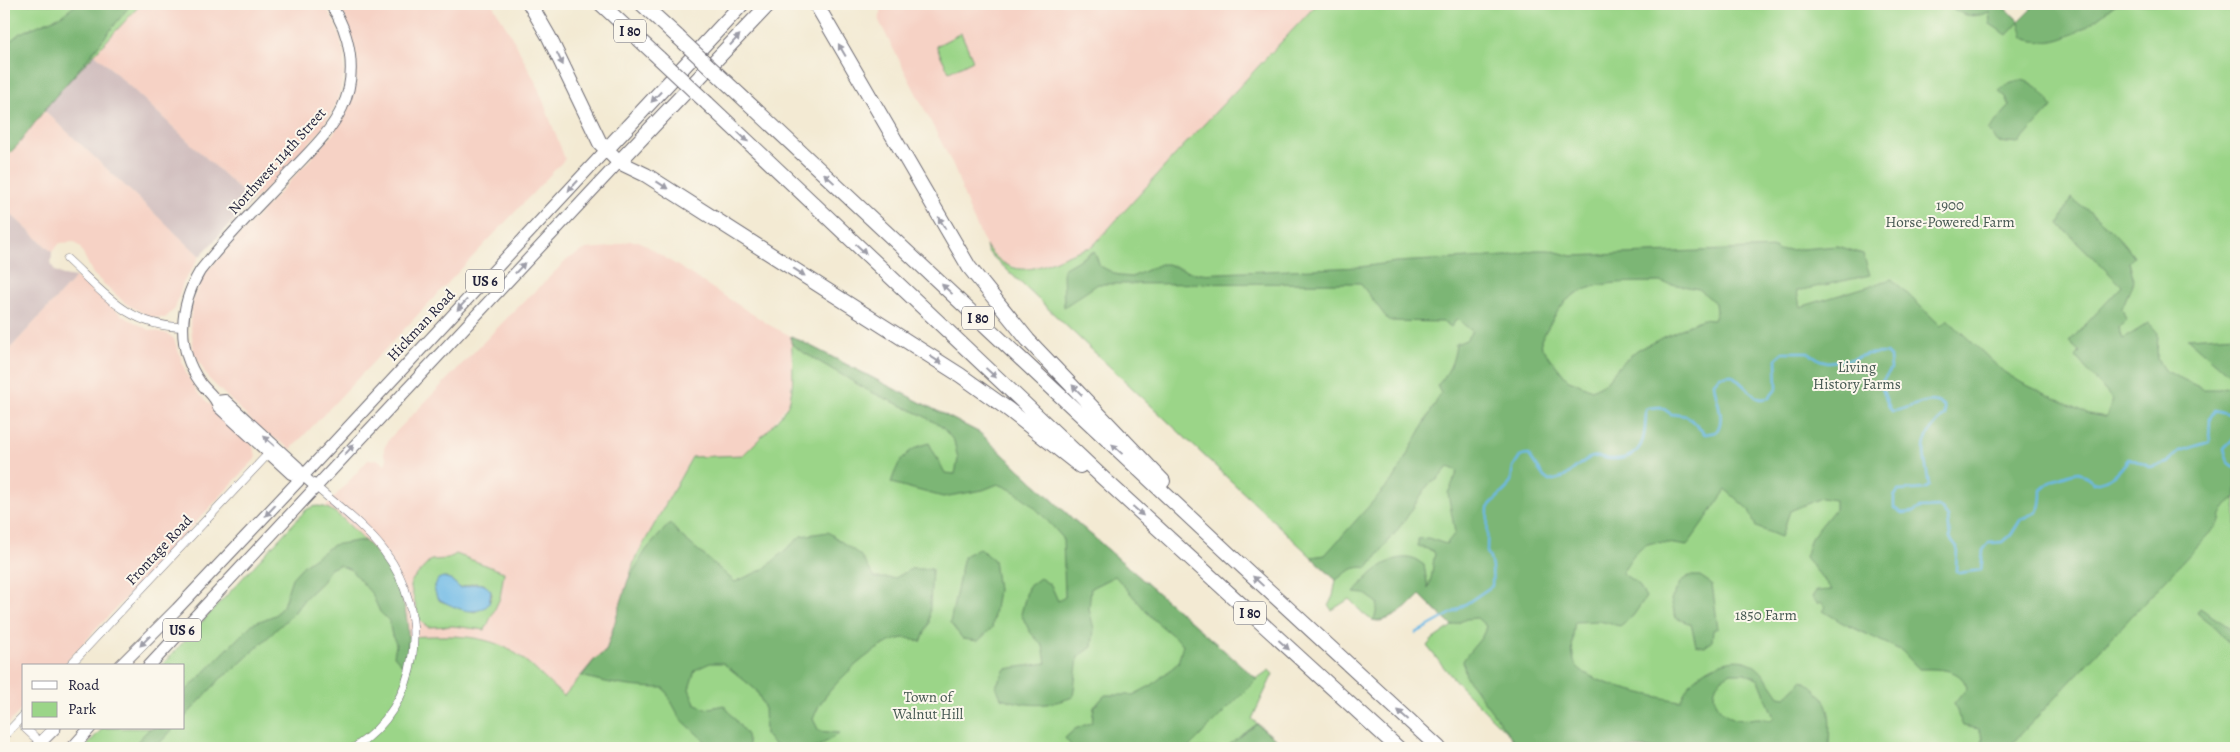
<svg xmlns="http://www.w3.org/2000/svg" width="2240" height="752" viewBox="0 0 2240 752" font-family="Alegreya,serif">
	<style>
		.built { fill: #f6d2c5 }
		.industrial { fill: #d1bfbf }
		.green { fill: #9bd588; stroke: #5e7c62; fill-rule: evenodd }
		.forest { fill: #7cb674; stroke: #4f6c58; fill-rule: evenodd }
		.water { fill: #6db9e6; stroke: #486e90 }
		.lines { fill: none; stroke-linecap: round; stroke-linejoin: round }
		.stream { stroke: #6db9e6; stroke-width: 2.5 }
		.street-casing { stroke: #6b6870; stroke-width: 9 }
		.secondary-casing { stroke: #6b6870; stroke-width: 12 }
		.primary-casing { stroke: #6b6870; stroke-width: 13 }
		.highway-casing { stroke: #6b6870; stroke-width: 16 }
		.street { stroke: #fff; stroke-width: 8 }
		.secondary { stroke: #fff; stroke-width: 10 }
		.primary { stroke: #fff; stroke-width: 11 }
		.highway { stroke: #fff; stroke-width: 14 }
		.highway-bridge-casing { stroke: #6b6870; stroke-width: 16; stroke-linecap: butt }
		.highway-bridge { stroke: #fff; stroke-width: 14 }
		.oneway { fill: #9c9ca7 }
		.labels { text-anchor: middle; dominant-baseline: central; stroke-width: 4; stroke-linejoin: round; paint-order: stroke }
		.shield { fill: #fbf7ec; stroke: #636270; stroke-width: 1 }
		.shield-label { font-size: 14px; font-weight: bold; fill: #22223b }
		.street-label { font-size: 15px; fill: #22223b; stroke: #fbf7ec }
		.park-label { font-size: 15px; fill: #465852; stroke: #fbf7ec }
	</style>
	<rect width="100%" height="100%" fill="#fbf7ec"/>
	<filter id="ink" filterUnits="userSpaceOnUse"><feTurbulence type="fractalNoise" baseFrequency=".02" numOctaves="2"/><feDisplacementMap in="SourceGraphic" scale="10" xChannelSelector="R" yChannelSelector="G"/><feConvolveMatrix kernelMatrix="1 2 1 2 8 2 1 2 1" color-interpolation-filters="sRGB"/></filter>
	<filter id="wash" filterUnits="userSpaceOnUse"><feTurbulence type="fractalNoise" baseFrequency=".0096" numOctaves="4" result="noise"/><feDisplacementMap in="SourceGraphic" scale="20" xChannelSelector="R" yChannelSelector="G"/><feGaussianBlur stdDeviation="1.12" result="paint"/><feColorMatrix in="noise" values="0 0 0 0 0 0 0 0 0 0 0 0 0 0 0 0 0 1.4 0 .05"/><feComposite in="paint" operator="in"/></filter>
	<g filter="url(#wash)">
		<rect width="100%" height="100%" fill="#f3ead3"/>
		<path class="built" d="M141 4H323L332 17 340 36 344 56V75L338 101 321 130 263 192 252 201 94 53Z
			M338 4H492L509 31 537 85 565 159 291 449 260 429 208 378 194 352 190 320 194 297 206 272 330 138 344 118 351 102 356 82 357 56 350 28Z
			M881 4H1317L1176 154 1092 247 1076 251 1038 269H1024L1005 264 996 257 986 246 970 212 954 167 879 21Z
			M43 109 200 256 183 283 175 309 165 318 151 317 126 304 93 274 80 247 74 242 60 243 52 252 4 208V151Z
			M629 241H639L771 326 791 336 792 378 790 400 767 432 743 455 691 457 635 559 606 651 595 660 564 697 525 661 501 646 453 636 403 637 321 512 368 460 377 459 385 464 387 459 384 454V448L390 438 507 318 568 259 586 249 610 247Z
			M76 277 123 316 147 329 168 334 174 339 187 375 198 393 252 445 256 455 255 459 62 666H24V707L4 728V355Z"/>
		<path class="industrial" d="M94 53 252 201 200 256 43 109Z
			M4 208 52 252 51 264 55 271 63 275 76 277 4 355Z"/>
		<path class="green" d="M4 4H141L4 151Z
			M1317 4H2000L2019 21 2036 4H2236V748H1519C1508 731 1493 720 1479 705 1460 687 1443 667 1427 646L1432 640 1452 626 1420 595C1411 604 1387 626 1373 620 1364 617 1356 605 1349 599L1332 610 1328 606 1333 596 1336 580 988 252 986 246C1022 293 1051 255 1092 247L1176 154Z
			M961 33 973 60 949 72 936 46Z
			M791 336 980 433 1074 520 1256 679 1269 670 1273 674 1252 719 1280 743 1275 748H84L103 728H184V666H161L306 510C328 495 349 527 365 541H357L403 637C442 636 484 631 518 655 535 667 548 684 564 696L595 659 606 651 635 559 692 457 743 455C755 443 786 415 790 399 795 379 792 356 791 336Z
			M456 554 504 572 500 598 485 630 453 626 428 627 420 621 411 588V581L431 560 448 559ZM443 577 450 579 460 588 474 583 484 584 492 594 490 601 475 612 440 601 437 598Z"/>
		<path class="forest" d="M77 4H131L90 56 50 103 18 145 4 159V46L20 33 61 16Z
			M1947 4H2000L2019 21 2036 4H2116C2088 25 2060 52 2023 38L2019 22 2007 35 1990 24 1989 12C1972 19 1961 16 1947 4Z
			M2020 80C2034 81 2046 95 2052 107L2018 144 1998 142 1988 130 2010 106 2006 97 1998 90 2009 84Z
			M2071 198C2095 215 2117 232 2134 257L2129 262 2134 280 2122 308 2126 320 2119 328 2123 339 2149 323 2158 333 2157 359 2164 370 2203 389H2219L2233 385V378L2187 338 2236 335V498C2227 503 2220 511 2220 522L2008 748H1976L1983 738 1979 729 1963 726 1954 704 1967 688C1961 667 1937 669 1919 669L1902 651 1841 622 1823 611 1826 607 1821 602 1818 604 1812 597 1816 591 1832 590 1805 557 1811 538 1835 509V500L1821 498 1790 511 1781 537 1756 527 1749 510 1726 490 1687 546C1649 540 1642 538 1622 573L1638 584 1646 597 1633 616 1620 626 1599 621 1575 622C1573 633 1571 650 1574 661 1581 683 1657 697 1680 701 1683 696 1686 689 1690 684 1703 668 1736 651 1755 666 1765 674 1772 686 1779 696L1785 697 1803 680C1831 700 1831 711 1829 744L1827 748H1519L1466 677 1463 661C1470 648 1483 641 1486 626L1477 618 1466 619 1452 626 1420 595C1408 607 1390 623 1372 620L1375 617 1378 603 1365 594 1354 593C1369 574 1398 544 1424 565L1428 588C1433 577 1432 565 1435 554L1433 551 1418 546V539L1428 538 1446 544 1455 533 1448 493 1458 471 1448 467 1438 479 1428 485 1405 520 1368 568C1354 565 1347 572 1336 580L1311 557 1325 555 1395 477 1441 393 1437 386C1449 372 1454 362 1456 344L1466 340 1472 331 1457 319 1451 327 1444 322 1389 321 1360 283 1098 284 1064 307 1063 269 1094 251 1100 266 1120 276 1132 277 1160 264H1167L1197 274 1360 267 1396 262 1506 256 1535 250H1549L1572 256 1776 248 1777 251 1838 246 1863 254 1870 275 1797 291 1800 307 1892 279 1941 326 1947 319 2004 372 2022 383 2089 414 2106 417 2113 400 2076 357 2080 352 2069 342 2122 286 2059 224ZM1659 282 1699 289 1715 303 1716 312 1713 320 1702 319 1637 350 1621 364 1605 383 1592 390 1567 379 1542 348 1541 340C1548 328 1556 311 1566 301 1591 279 1628 283 1659 282ZM1731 673H1745L1759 680 1774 718 1771 721C1756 714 1750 722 1736 719 1723 716 1709 700 1716 686 1718 680 1726 676 1731 673Z
			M791 336 980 433 1074 520 1257 679 1188 748H1073L1065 738 1075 729 1092 722 1094 707 1105 695H1133L1152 685 1178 663 1183 644 1154 620 1115 576 1091 588 1089 609 1094 629 1092 647 1078 657 1073 697C1044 707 1031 707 1001 698L996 686 1005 669 1046 663 1043 646 1030 632 1021 614 1028 587 1040 578 1051 585 1058 601 1065 597 1063 538C1043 516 1026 494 998 484L983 490 943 497 891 483C898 461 906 449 929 443L945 473 955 474 958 459 954 441 942 427 922 415 869 391 801 351 791 343Z
			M670 523 679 534 735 582 764 569 801 536 828 532 860 555 875 578H895L911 569H932L929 623 921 642C916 641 908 637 903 638 876 642 837 680 822 701 818 706 816 713 813 719L819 731 840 733 816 748H781L773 744 765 734 764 706 756 690 723 663H710L695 670 689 689 695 703 705 709 724 705 747 735 749 748H712L680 718 664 688C635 688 609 684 582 676L595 659 606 651 628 580 646 550Z
			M357 541H365C401 575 415 620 405 668L394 656 396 643 392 636 389 621 380 612 372 594 351 570 339 565 330 569 322 582 305 598 294 613 235 668 221 678 184 718V693L252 624 275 615 283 606 292 578 304 565 333 545Z
			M979 548 994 560 998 590 992 628 978 641 963 639 950 623 964 556Z
			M1689 576H1700L1712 584 1718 628 1713 630 1712 641 1705 647 1696 645 1691 624 1676 618 1671 600 1681 581Z
			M2200 608 2232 629 2236 630V652L2212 625 2197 613Z
			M1257 724 1280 743 1275 748H1225Z
			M150 728H174L155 748H131Z"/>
		<path class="water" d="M443 577 450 579 460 588C472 586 481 578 491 591L489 604C475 618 456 608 440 600L437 598 434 588 438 579Z"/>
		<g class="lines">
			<path class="stream" d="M2236 436 2224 448C2226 457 2227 464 2236 467
				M1416 633 1454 612 1492 586C1493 575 1493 562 1487 552L1488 507 1507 488 1511 481 1513 467 1520 456 1529 455 1544 477 1549 481C1554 480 1560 479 1564 477 1573 471 1583 459 1593 457 1600 455 1605 459 1611 459 1645 460 1645 436 1646 410L1648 408 1661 407 1671 414 1687 416 1705 434 1716 432C1727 418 1715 399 1714 383L1720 376 1732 375 1756 397 1761 399 1769 398 1777 388 1776 359 1784 352H1808L1820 360 1828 362 1852 359 1867 354 1886 353 1890 357 1891 369 1881 383C1882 389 1888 407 1892 411 1909 411 1928 393 1944 406L1945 415C1915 440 1925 453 1929 486L1925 489 1898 491 1894 497V508L1902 513 1913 512 1920 508 1940 507 1948 517 1950 538 1957 547 1956 571 1959 573 1981 570 1983 550 1989 543 2003 542 2011 535 2021 519C2039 511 2041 512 2041 490 2052 479 2064 474 2079 472L2094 483C2111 480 2119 473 2129 458L2150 467 2167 463 2180 451 2209 442 2210 418 2215 410 2236 416"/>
		</g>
	</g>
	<g filter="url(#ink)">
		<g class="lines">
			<defs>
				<path id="street" d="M67 259C104 293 128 326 182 327
					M315 486C338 506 367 528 384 551 432 614 421 705 354 748
					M69 666 269 453
					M25 728 41 743
					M4 736 24 715"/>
				<path id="secondary" d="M217 401 225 400 298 467 303 476 315 486
					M303 476 291 474 218 407C216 396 206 391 200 382 176 348 179 306 200 271 229 234 263 201 295 167 312 149 331 131 342 108 358 75 351 33 330 4"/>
				<path id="primary" d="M120 666 177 609 303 476 606 150
					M149 666 619 162
					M35 748 55 728
					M72 748 90 728"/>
				<path id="highway" d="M530 4 549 37 600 143 619 162 646 175 960 375 1009 410 1080 466
					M601 4 659 58
					M642 4 678 37
					M816 4 969 267 1028 340 1163 481
					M727 83 1229 554 1439 748
					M707 103 1103 478 1398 748
					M606 150 742 4
					M619 162 769 4"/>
			</defs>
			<use href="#street" class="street-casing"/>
			<use href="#secondary" class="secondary-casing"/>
			<use href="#primary" class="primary-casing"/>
			<use href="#highway" class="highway-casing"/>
			<use href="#street" class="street"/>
			<use href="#secondary" class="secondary"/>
			<use href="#primary" class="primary"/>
			<use href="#highway" class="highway"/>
			<defs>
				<path id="highway-bridge" d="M678 37 727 83
					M659 58 707 103"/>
			</defs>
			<use href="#highway-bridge" class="highway-bridge-casing"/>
			<use href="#highway-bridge" class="highway-bridge"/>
		</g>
		<defs><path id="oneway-solid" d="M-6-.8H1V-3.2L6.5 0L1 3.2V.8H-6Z" transform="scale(1.25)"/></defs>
		<g class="oneway">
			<use href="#oneway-solid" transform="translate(735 40) rotate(-47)"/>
			<use href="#oneway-solid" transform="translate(842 50) rotate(-120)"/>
			<use href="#oneway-solid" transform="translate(560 59) rotate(64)"/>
			<use href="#oneway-solid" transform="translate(656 97) rotate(133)"/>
			<use href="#oneway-solid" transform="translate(743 137) rotate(43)"/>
			<use href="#oneway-solid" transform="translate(829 178) rotate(-137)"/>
			<use href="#oneway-solid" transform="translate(662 185) rotate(33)"/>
			<use href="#oneway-solid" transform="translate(573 186) rotate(133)"/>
			<use href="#oneway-solid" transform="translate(942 223) rotate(-121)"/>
			<use href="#oneway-solid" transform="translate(861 249) rotate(43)"/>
			<use href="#oneway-solid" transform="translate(520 268) rotate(-47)"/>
			<use href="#oneway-solid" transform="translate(799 272) rotate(33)"/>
			<use href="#oneway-solid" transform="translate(947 289) rotate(-137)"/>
			<use href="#oneway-solid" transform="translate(462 305) rotate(133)"/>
			<use href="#oneway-solid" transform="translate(936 360) rotate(33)"/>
			<use href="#oneway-solid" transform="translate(991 373) rotate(43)"/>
			<use href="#oneway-solid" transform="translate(1077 390) rotate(-134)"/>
			<use href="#oneway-solid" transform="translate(269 441) rotate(-138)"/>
			<use href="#oneway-solid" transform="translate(1117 449) rotate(-137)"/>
			<use href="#oneway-solid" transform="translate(349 450) rotate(-47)"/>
			<use href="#oneway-solid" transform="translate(270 511) rotate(133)"/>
			<use href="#oneway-solid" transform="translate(1138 511) rotate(42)"/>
			<use href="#oneway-solid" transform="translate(1258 581) rotate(-137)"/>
			<use href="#oneway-solid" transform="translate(145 641) rotate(135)"/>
			<use href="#oneway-solid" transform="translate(1284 645) rotate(42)"/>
			<use href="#oneway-solid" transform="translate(1403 715) rotate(-138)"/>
		</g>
	</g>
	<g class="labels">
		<g class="shield">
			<rect x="614" y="19.5" width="32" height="23" rx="4"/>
			<rect x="466" y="269.5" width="38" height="23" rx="4"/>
			<rect x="962" y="306.5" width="32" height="23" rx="4"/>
			<rect x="1234" y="601.5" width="32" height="23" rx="4"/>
			<rect x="163" y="618.5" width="38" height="23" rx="4"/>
		</g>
		<g class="shield-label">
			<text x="630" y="31">I 80</text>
			<text x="485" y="281">US 6</text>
			<text x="978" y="318">I 80</text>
			<text x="1250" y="613">I 80</text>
			<text x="182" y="630">US 6</text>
		</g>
		<g class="street-label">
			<text transform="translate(277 161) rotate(-48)">Northwest 114th Street</text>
			<text transform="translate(421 325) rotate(-47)">Hickman Road</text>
			<text transform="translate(159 550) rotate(-47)">Frontage Road</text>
		</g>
		<g class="park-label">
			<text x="1950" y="205">1900<tspan x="1950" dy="17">Horse-Powered Farm</tspan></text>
			<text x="1857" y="367">Living<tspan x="1857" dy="17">History Farms</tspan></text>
			<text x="1766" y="615">1850 Farm</text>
			<text x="928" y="697">Town of<tspan x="928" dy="17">Walnut Hill</tspan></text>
		</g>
	</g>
	<rect width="2240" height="752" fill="none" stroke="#fbf7ec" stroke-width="20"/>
	<rect x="22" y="664" width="162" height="65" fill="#fbf7ec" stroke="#a4a2a5"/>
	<rect x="32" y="681" width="25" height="8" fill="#ffffff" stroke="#a4a2a5"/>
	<text x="68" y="690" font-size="15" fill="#22223b">Road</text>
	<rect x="32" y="702" width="25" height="15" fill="#9bd588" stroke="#a4a2a5"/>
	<text x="68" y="714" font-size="15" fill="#22223b">Park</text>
</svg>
